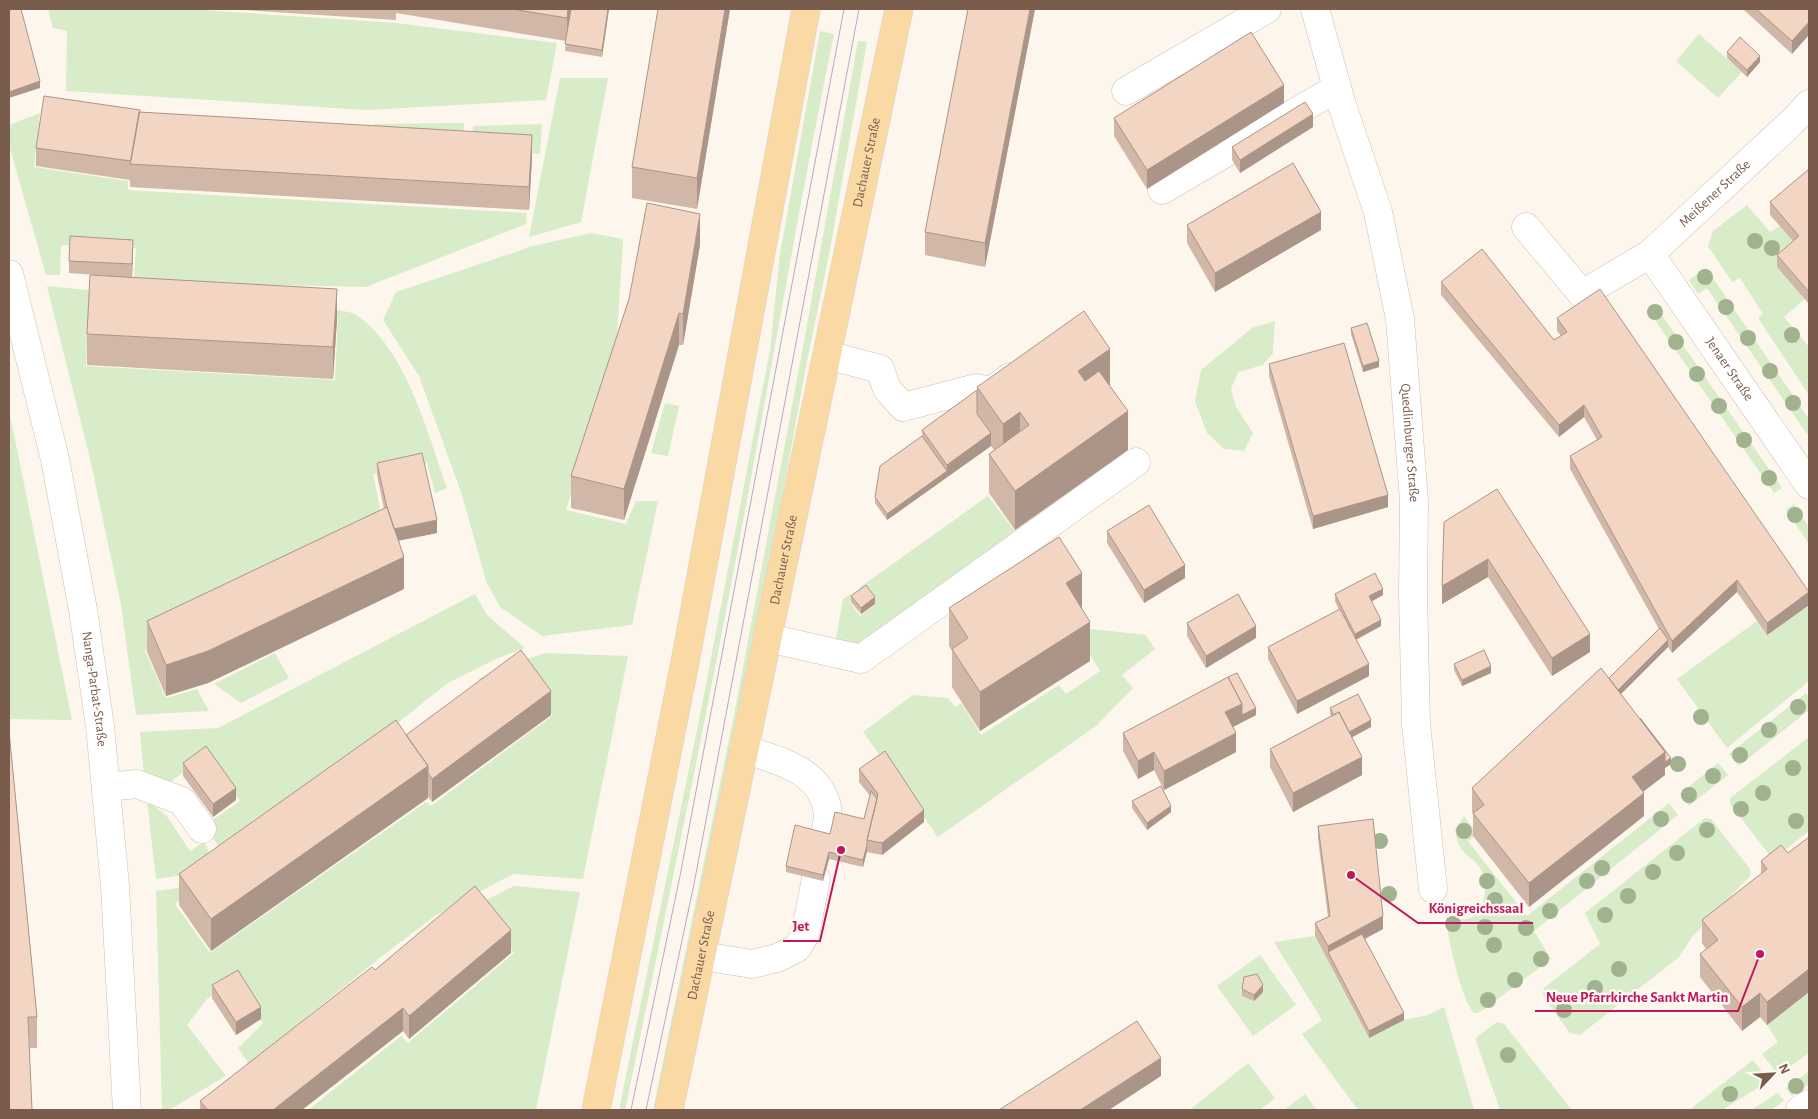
<svg xmlns="http://www.w3.org/2000/svg" width="1818" height="1119" viewBox="0 0 1818 1119" font-family="'Alegreya Sans',sans-serif">
	<style>
		.green { fill: #d8ecc9 }
		.lines { fill: none; stroke-linecap: round; stroke-linejoin: round }
		.minor-casing { stroke: #d1beb0; stroke-width: 29 }
		.major-casing { stroke: #dad1cd; stroke-width: 29 }
		.minor { stroke: #fff; stroke-width: 28 }
		.major { stroke: #fbd9a5; stroke-width: 28 }
		.tram { stroke: #b9a8c9; stroke-width: 1 }
		.tree { fill: #a0b28e }
		.wall { fill: #d1b7a8 }
		.shaded-wall { fill: #aa9588 }
		.building { fill: #f3d5c3; stroke: #aa9588 }
		.labels { text-anchor: middle; dominant-baseline: central; stroke-width: 5; stroke-linejoin: round; paint-order: stroke }
		.street-label { font-size: 14px; fill: #7a5c4d; stroke: #fffaf3 }
		.leader { fill: none; stroke: #c2185b; stroke-width: 2 }
		.callout-dot { fill: #c2185b; stroke: #fffaf3; stroke-width: 2 }
		.callout-label { font-size: 15px; text-anchor: middle; font-weight: bold; fill: #c2185b; stroke: #fffaf3; stroke-width: 5; stroke-linejoin: round; paint-order: stroke }
	</style>
	<rect width="100%" height="100%" fill="#fdf6ec"/>
	<path class="green" d="M48 9H189L396 23 557 43 546 100 367 110 66 91 67 31 53 28Z
		M820 31 834 34C801 194 774 355 744 516 707 715 666 912 625 1110H619L700 715 770 350 780 254Z
		M1699 34 1742 72 1718 98 1676 61Z
		M858 41 867 42 829 255 807 361 767 582 658 1110H653L734 715 801 358Z
		M560 78H608L581 222 529 237Z
		M40 113 34 167 128 181V190L527 213 526 224 366 287 134 282 136 248 61 245 60 275H46L9 145V125Z
		M464 123 463 150 375 145 374 124Z
		M542 124 540 154 472 151 473 126Z
		M1747 205 1770 232 1780 226 1799 248 1778 267 1805 299 1784 317 1809 347V395L1758 318 1763 314 1740 278 1732 282 1708 246 1713 231Z
		M591 233 623 239 616 351 566 510 626 524 636 501H658L632 625 542 636 500 607 486 581 462 495 419 376 383 320 396 292 533 246Z
		M1706 268 1809 419V437L1707 288 1698 294 1689 280Z
		M47 286 150 296 89 305 86 366 335 380 338 318 286 316V304C298 306 348 310 355 314 407 349 427 432 447 488L435 493 427 463 373 474 386 537 145 651 166 698 197 689 209 711 136 715 121 605 91 463Z
		M1655 305 1782 488 1774 493 1648 310Z
		M1275 321 1273 353 1263 365 1238 372 1231 389 1236 407 1253 433 1244 451 1224 449 1207 433 1195 401 1201 370 1252 328Z
		M665 403 679 406 668 456 651 453Z
		M9 410 72 720 9 719Z
		M988 496 1017 534 863 642 850 648 835 644 843 599 851 594 854 599 850 602 860 616 876 604 866 590 863 592 859 588Z
		M1794 504 1809 527V544L1786 510Z
		M475 594 487 615 525 648 498 658 448 683 313 790 222 852 205 825 240 801 206 756 169 783 144 777 140 732 218 728Z
		M1809 605V681L1727 748 1677 679 1757 621 1767 635Z
		M1073 627 1146 635 1155 649 1122 675 1133 688 1096 726 938 837 863 732 913 695 948 698 955 707 961 703 981 735 1059 685 1066 694 1100 671Z
		M275 653 289 678 241 703 214 684Z
		M545 653 628 656 583 879 513 874 435 916 382 956 249 1064 238 1048 263 1023 235 979 207 999 187 1025 226 1076 169 1110H162L156 891 178 888 198 880 201 885 175 904 210 953 426 802 431 806 553 715 521 670 488 690 478 679 503 667Z
		M1806 693 1809 697V710L1739 766 1729 754Z
		M1809 737V831L1776 857H1771L1730 804V798Z
		M1718 763 1728 775 1689 806 1680 794Z
		M147 801 166 815 190 851 204 842 212 858 177 876 156 879Z
		M1669 803 1678 815 1534 931 1551 959 1483 1010 1478 1013H1474C1461 999 1448 939 1446 919 1454 917 1463 922 1472 917 1488 908 1488 878 1478 865 1472 858 1462 853 1459 845 1457 841 1456 835 1455 830L1464 816 1477 834 1468 841 1527 916Z
		M1705 818 1711 819 1750 869 1751 875 1692 937 1679 957 1580 1035 1570 1033 1543 996 1544 988 1600 944 1585 913Z
		M514 886 580 892 536 1110H308L401 1036 408 1043 514 953 475 908 448 919Z
		M1315 936 1369 1038 1404 1020 1428 1015 1444 1007 1474 1110H1358L1302 1034 1322 1020 1274 942Z
		M1260 955 1296 1005 1253 1036 1217 986Z
		M1809 992V1053L1778 1075 1762 1054 1778 1042 1767 1025Z
		M1497 1022 1504 1024 1572 1110H1500L1476 1041 1477 1037Z
		M1753 1060 1769 1081 1722 1110H1689Z
		M1248 1063 1275 1098 1260 1110H1194L1192 1108Z
		M1809 1071V1084L1792 1096 1786 1088Z
		M1778 1093 1784 1101 1771 1110H1751Z
		M1305 1094 1317 1110H1284Z"/>
	<g class="lines">
		<defs>
			<g id="minor">
				<path id="s1" d="M1315 9 1341 102 1378 212 1400 319 1414 501 1413 594 1416 724 1433 889"/>
				<path d="M1126 91 1267 9"/>
				<path d="M1162 190 1337 88"/>
				<path id="s2" d="M1526 227 1582 294 1650 254 1792 122 1809 104"/>
				<path id="s3" d="M1650 254 1809 485"/>
				<path id="s4" d="M9 274 55 459 83 610 100 726 115 886 127 1110"/>
				<path d="M827 355 880 369 887 389 903 407 976 388 991 391 1010 377"/>
				<path d="M768 638 861 659 1136 462"/>
				<path d="M744 749C779 761 826 771 828 816 828 823 825 832 824 839"/>
				<path d="M106 787 137 784 182 801 202 829"/>
				<path d="M702 956 752 964 777 958 797 948 805 935 816 879"/>
				<path d="M1800 1110 1809 1104"/>
			</g>
			<g id="major">
				<path d="M596 1110 686 657 806 9"/>
				<path id="s5" d="M669 1110 899 9"/>
			</g>
		</defs>
		<use href="#minor" class="minor-casing"/>
		<use href="#major" class="major-casing"/>
		<use href="#minor" class="minor"/>
		<use href="#major" class="major"/>
		<path class="tram" d="M631 1110 680 876 844 9
			M646 1110 694 884 859 9"/>
	</g>
	<g class="tree">
		<circle cx="1755" cy="241" r="8"/>
		<circle cx="1772" cy="248" r="8"/>
		<circle cx="1705" cy="277" r="8"/>
		<circle cx="1726" cy="307" r="8"/>
		<circle cx="1655" cy="312" r="8"/>
		<circle cx="1792" cy="335" r="8"/>
		<circle cx="1748" cy="338" r="8"/>
		<circle cx="1676" cy="342" r="8"/>
		<circle cx="1770" cy="371" r="8"/>
		<circle cx="1697" cy="374" r="8"/>
		<circle cx="1793" cy="403" r="8"/>
		<circle cx="1719" cy="406" r="8"/>
		<circle cx="1744" cy="440" r="8"/>
		<circle cx="1769" cy="478" r="8"/>
		<circle cx="1795" cy="515" r="8"/>
		<circle cx="1798" cy="707" r="8"/>
		<circle cx="1701" cy="717" r="8"/>
		<circle cx="1769" cy="730" r="8"/>
		<circle cx="1740" cy="755" r="8"/>
		<circle cx="1678" cy="764" r="8"/>
		<circle cx="1793" cy="768" r="8"/>
		<circle cx="1713" cy="776" r="8"/>
		<circle cx="1763" cy="793" r="8"/>
		<circle cx="1689" cy="795" r="8"/>
		<circle cx="1741" cy="809" r="8"/>
		<circle cx="1661" cy="819" r="8"/>
		<circle cx="1796" cy="821" r="8"/>
		<circle cx="1707" cy="830" r="8"/>
		<circle cx="1464" cy="831" r="8"/>
		<circle cx="1380" cy="841" r="8"/>
		<circle cx="1677" cy="853" r="8"/>
		<circle cx="1602" cy="868" r="8"/>
		<circle cx="1653" cy="872" r="8"/>
		<circle cx="1487" cy="881" r="8"/>
		<circle cx="1587" cy="881" r="8"/>
		<circle cx="1389" cy="894" r="8"/>
		<circle cx="1628" cy="896" r="8"/>
		<circle cx="1495" cy="900" r="8"/>
		<circle cx="1550" cy="911" r="8"/>
		<circle cx="1605" cy="915" r="8"/>
		<circle cx="1453" cy="924" r="8"/>
		<circle cx="1485" cy="927" r="8"/>
		<circle cx="1526" cy="928" r="8"/>
		<circle cx="1494" cy="945" r="8"/>
		<circle cx="1541" cy="959" r="8"/>
		<circle cx="1619" cy="969" r="8"/>
		<circle cx="1515" cy="980" r="8"/>
		<circle cx="1595" cy="988" r="8"/>
		<circle cx="1488" cy="1000" r="8"/>
		<circle cx="1564" cy="1010" r="8"/>
		<circle cx="1508" cy="1055" r="8"/>
		<circle cx="1796" cy="1086" r="8"/>
		<circle cx="1730" cy="1094" r="8"/>
	</g>
	<path class="wall" d="M228 9H609L602 57 565 51 566 41 396 13V20Z
		M730 9 697 209 632 198V167Z
		M968 9H1035L985 267 925 255V232Z
		M1743 9H1809L1792 54Z
		M1727 52 1760 62 1747 77 1727 58Z
		M1284 103 1147 189 1114 136V118Z
		M140 112 532 158 529 210 130 187V180L36 166V148Z
		M1313 127 1240 173 1232 160V147Z
		M1809 169V304L1777 267V255L1793 241 1770 215V202Z
		M1187 225 1321 230 1215 292 1187 243Z
		M700 245 683 345H679L624 520 571 508V476Z
		M133 252 132 277 337 320 333 379 87 365V334L109 276 69 273V261Z
		M1441 282 1554 340 1561 336 1557 331V318L1809 592V605L1767 635 1737 592 1672 653 1668 647 1621 694 1671 764 1665 768V775L1643 792 1644 816 1529 907 1473 836V814L1472 812V788L1609 678 1659 629 1570 469V456L1597 440 1584 417 1559 437 1441 295Z
		M1351 328 1379 367 1363 372 1351 334Z
		M1269 364 1388 507 1313 529 1269 376Z
		M977 387H1110L1128 450 1015 530 989 493V454L994 450 991 446 887 520 875 503V497L922 436V430L977 390Z
		M377 463 437 533 398 541 404 589 208 683 166 696 147 652V621L384 509 377 475Z
		M1444 522 1590 634V652L1552 676 1488 577 1442 604Z
		M1107 531 1185 578 1144 603 1107 543Z
		M1335 594 1383 595 1371 601 1381 626 1356 640 1369 676 1297 714 1268 659V647L1339 610 1335 601Z
		M851 596 875 604 861 614 851 602Z
		M949 608 1090 661 980 731 952 687V651L949 646Z
		M1187 623 1256 638 1206 668 1187 636Z
		M1454 664 1491 673 1462 686 1454 670Z
		M1330 708 1371 727 1352 737 1362 775 1293 812 1270 767V749L1331 716 1330 714Z
		M551 715 432 802 428 796V798L211 951 179 905V874L406 735Z
		M1256 715 1233 727 1236 752 1164 790 1154 770 1138 779 1123 751V733Z
		M9 731 37 1017V1048H30Z
		M183 763 236 800 213 817 183 776Z
		M859 769 924 822 882 855 867 852V851L863 867 829 859 823 881 786 872V866L830 834 864 819 870 796 859 782Z
		M1132 801 1171 812 1147 830 1132 808Z
		M1318 826 1383 929 1365 939 1404 1020 1369 1038 1315 936V923L1328 917 1318 839Z
		M1809 837V992L1767 1025 1760 1017 1742 1031 1700 977V954L1706 949 1702 943V920L1761 874V861L1788 853Z
		M511 953 409 1039 403 1031 302 1110H200V1101L375 970Z
		M212 985 261 1019 236 1035 212 998Z
		M1242 989 1263 992 1254 1001 1242 996Z"/>
	<path class="shaded-wall" d="M568 9H572L567 41V18Z
		M608 9H609L602 57V50Z
		M725 9H730L697 209V178Z
		M1030 9H1035L985 267V243Z
		M1809 22V35L1792 54V41Z
		M1760 56V62L1747 77V70Z
		M40 81V88L9 98V92Z
		M1284 85V103L1147 189V170Z
		M1313 114V127L1240 173V160Z
		M532 135V158L529 210V187Z
		M1321 212V230L1215 292V273Z
		M700 214V245L683 345V314Z
		M133 240V252L132 277V264Z
		M337 289V320L333 379V347Z
		M679 313V345L624 520V489Z
		M1110 349V387L1078 410V371Z
		M1379 361V367L1363 372V366Z
		M1584 405V417L1559 437V425Z
		M1128 411V450L1015 530V491Z
		M1020 412V451L1003 463V424Z
		M991 433V446L887 520V514L947 471V465Z
		M1388 495V507L1313 529V516Z
		M437 520V533L391 542V530Z
		M404 557V589L208 683 166 696V665Z
		M1488 559V577L1442 604V586Z
		M1185 565V578L1144 603V590Z
		M1082 573V612L1066 583Z
		M1737 580V592L1672 653V641Z
		M1383 589V595L1369 603V596Z
		M1809 592V605L1767 635V623Z
		M875 597V604L861 614V608Z
		M1381 620V626L1355 640V634Z
		M1090 622V661L980 731V692Z
		M1256 626V638L1206 668V656Z
		M1590 634V652L1552 676V658Z
		M1668 640V647L1618 697V690Z
		M1369 664V676L1297 714V701Z
		M1491 666V673L1462 686V680Z
		M551 691V715L432 802V779Z
		M1242 704 1256 708V715L1225 731V712Z
		M1371 720V727L1345 741V734Z
		M1236 733V752L1164 790V771Z
		M1154 752V770L1138 779V761Z
		M1665 752 1671 758V764L1665 768V775L1632 800V777Z
		M1362 757V775L1293 812V793Z
		M428 766V798L211 951V919Z
		M236 788V800L213 817V804Z
		M1644 793V816L1529 907V883Z
		M1171 806V812L1147 830V823Z
		M924 810V822L882 855V843Z
		M867 845V851L863 867V860Z
		M829 852V859L823 881V875Z
		M1383 916V929L1330 957 1328 952V946Z
		M511 930V953L409 1039V1016Z
		M1809 969V992L1767 1025V1002Z
		M1263 985V992L1254 1001V995Z
		M1760 993V1017L1742 1031V1007Z
		M261 1007V1019L236 1035V1022Z
		M403 1008V1031L302 1110H273Z
		M1404 1013V1020L1369 1038V1031Z
		M1161 1058V1076L1109 1110H1080Z"/>
	<path class="building" d="M9 9H21L40 81 9 92Z
		M512 9H568L567 18Z
		M571 9H608L602 50 565 44Z
		M658 9H725L697 178 632 167Z
		M968 9H1030L985 243 925 232Z
		M1756 9H1809V22L1792 41Z
		M1251 32 1284 85 1147 170 1114 118Z
		M1740 37 1760 56 1747 70 1727 52Z
		M44 96 140 110 131 161 36 148Z
		M1305 102 1313 114 1240 160 1232 147Z
		M139 112 532 135 529 187 130 164Z
		M1293 163 1321 212 1215 273 1187 225Z
		M1809 169V292L1777 255 1799 236 1770 202Z
		M647 203 700 214 683 314 679 313 624 489 571 476 629 299Z
		M70 236 133 240 132 264 69 261Z
		M1482 249 1554 340 1567 332 1557 318 1600 289 1809 592 1767 623 1737 580 1672 641 1570 456 1602 437 1584 405 1559 425 1441 282Z
		M90 275 337 289 333 347 87 334Z
		M1084 311 1110 349 1078 371 1085 381 1099 371 1128 411 1015 491 989 454 1029 425 1020 412 1003 424 977 387Z
		M1367 323 1379 361 1363 366 1351 328Z
		M1344 343 1388 495 1313 516 1269 364Z
		M977 390V414L991 433 947 465 922 430Z
		M922 436 947 471 887 514 875 497 880 466Z
		M422 453 437 520 394 529 387 507V508L377 463Z
		M1497 489 1590 634 1552 658 1488 559 1442 586 1444 522Z
		M1149 505 1185 565 1144 590 1107 531Z
		M387 507 404 557 208 651 166 665 147 621Z
		M1059 537 1082 573 1066 583 1090 622 980 692 952 649 968 638 949 608Z
		M1375 573 1383 589 1369 596 1381 620 1355 634 1335 594Z
		M866 585 875 597 861 608 851 596Z
		M1238 594 1256 626 1206 656 1187 623Z
		M1340 609 1369 664 1297 701 1268 647Z
		M1660 628 1668 640 1618 690 1609 678Z
		M521 650 551 691 432 779 428 773V766L406 735Z
		M1484 650 1491 666 1462 680 1454 664Z
		M1601 668 1665 752 1632 777 1644 793 1529 883 1473 813 1484 805 1472 788Z
		M1237 673 1256 708 1242 715V704L1228 677Z
		M1228 677 1242 704 1225 712 1236 733 1164 771 1154 752 1138 761 1123 733Z
		M1358 694 1371 720 1349 732 1339 712 1334 715 1330 708Z
		M1339 712 1362 757 1293 793 1270 749Z
		M1640 718 1671 758 1665 762V752Z
		M396 720 428 766 211 919 179 874Z
		M9 731 37 1017H28L32 1110H9Z
		M206 746 236 788 213 804 183 763Z
		M885 751 924 810 882 843 867 840 878 794 859 769Z
		M1161 786 1171 806 1147 823 1132 801Z
		M871 791 877 799 867 840V845L863 860 829 852 823 875 786 866 795 825 830 834 835 812 864 819Z
		M1373 819 1383 916 1328 946 1315 923 1330 916 1318 826Z
		M1809 837V969L1767 1002 1760 993 1742 1007 1700 954 1718 940 1702 920 1767 869 1761 861 1781 845 1788 853Z
		M475 886 511 930 409 1016 403 1008 273 1110H208L200 1101 372 967 375 970Z
		M1362 934 1404 1013 1369 1031 1328 952Z
		M238 970 261 1007 236 1022 212 985Z
		M1257 974 1263 985 1254 995 1242 989 1244 977Z
		M1137 1021 1161 1058 1080 1110H999Z"/>
	<g class="labels">
		<g class="street-label">
			<text stroke="none"><textPath href="#s5" startOffset="968">Dachauer Straße</textPath></text>
			<text stroke="none"><textPath href="#s2" startOffset="255">Meißener Straße</textPath></text>
			<text stroke="none"><textPath href="#s3" startOffset="140">Jenaer Straße</textPath></text>
			<text stroke="none"><textPath href="#s1" startOffset="446">Quedlinburger Straße</textPath></text>
			<text stroke="none"><textPath href="#s5" startOffset="562">Dachauer Straße</textPath></text>
			<text stroke="none"><textPath href="#s4" startOffset="424">Nanga-Parbat-Straße</textPath></text>
			<text stroke="none"><textPath href="#s5" startOffset="158">Dachauer Straße</textPath></text>
		</g>
	</g>
	<path class="leader" d="M1351 875L1418 923H1533M841 850L820 941H783M1760 954L1738 1011H1535"/>
	<g class="callout-dot">
		<circle cx="1351" cy="875" r="5"/>
		<circle cx="841" cy="850" r="5"/>
		<circle cx="1760" cy="954" r="5"/>
	</g>
	<g class="callout-label">
		<text x="1476" y="913">Königreichssaal</text>
		<text x="801" y="931">Jet</text>
		<text x="1637" y="1002">Neue Pfarrkirche Sankt Martin</text>
	</g>
	<rect width="1818" height="1119" fill="none" stroke="#7a5c4d" stroke-width="20"/>
	<g transform="translate(1773 1074) rotate(65)" stroke="#fffaf3" stroke-width="4" paint-order="stroke">
	<path d="M0-4L9 19L0 12L-9 19Z" fill="#7a5c4d"/>
	<text y="-8" font-size="14" font-weight="bold" text-anchor="middle" fill="#7a5c4d">N</text>
	</g>
</svg>
